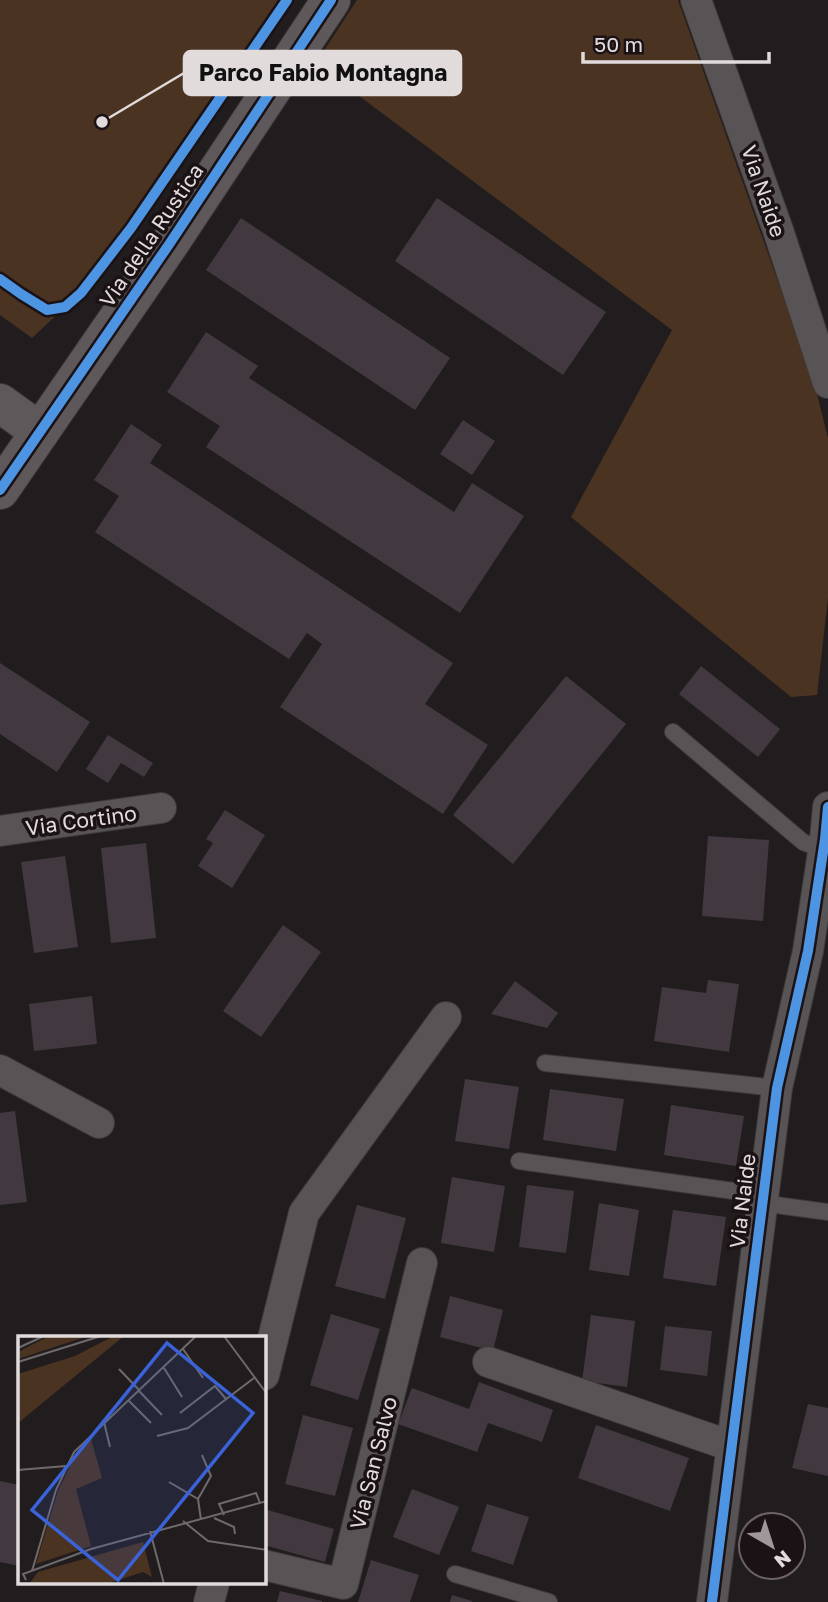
<svg xmlns="http://www.w3.org/2000/svg" width="828" height="1602" viewBox="0 0 828 1602" font-family="'Golos Text',sans-serif">
	<style>
		.green { fill: #4b3321 }
		.building { fill: #41393f }
		.lines { fill: none; stroke-linecap: round; stroke-linejoin: round }
		.lane-casing { stroke: #3d393a; stroke-width: 18 }
		.street-casing { stroke: #3d393a; stroke-width: 32 }
		.secondary-casing { stroke: #3d393a; stroke-width: 40 }
		.lane { stroke: #585455; stroke-width: 16 }
		.street { stroke: #585455; stroke-width: 30 }
		.secondary { stroke: #5e585a; stroke-width: 38 }
		.cycleway-casing { stroke: #1a1214; stroke-width: 15 }
		.cycleway { stroke: #4d94e3; stroke-width: 10 }
		.labels { text-anchor: middle; dominant-baseline: central; stroke-width: 7; stroke-linejoin: round; paint-order: stroke }
		.street-label { font-size: 21px; fill: #e1dbdc; stroke: #1a1214 }
		.inset-road { fill: none; stroke: #6e696a; stroke-width: 2 }
		.view { fill: #3a63d9; fill-opacity: 0.15; stroke: #3a63d9; stroke-width: 3.5 }
		.inset-edge { fill: none; stroke: #e1dbdc; stroke-width: 3.5 }
		.leader { fill: none; stroke: #e1dbdc; stroke-width: 2.5 }
		.callout-dot { fill: #e1dbdc; stroke: #1a1214; stroke-width: 2.5 }
		.callout { fill: #e1dbdc; stroke: #e1dbdc; stroke-width: 2.5 }
		.callout-label { font-size: 23px; text-anchor: middle; font-weight: bold; fill: #111 }
	</style>
	<rect width="100%" height="100%" fill="#211d1e"/>
	<path class="green" d="M0 0H287L131 228 81 293 65 307 32 338 0 315Z
		M357 0H678L815 386 828 438V598L817 695 791 697 571 517 672 330 339 81 314 66Z"/>
	<path class="building" d="M437 198 606 312 563 375 395 261Z
		M241 218 450 358 415 410 206 270Z
		M206 332 258 366 249 378 454 512 472 483 524 516 460 613 206 447 220 426 167 392Z
		M463 420 495 441 472 475 440 454Z
		M131 424 162 445 150 463 453 663 425 704 488 745 443 814 280 707 322 644 307 633 289 659 95 532 119 496 94 480Z
		M0 663 90 722 57 772 0 734Z
		M701 666 780 729 758 757 679 694Z
		M566 676 626 724 513 864 453 815Z
		M108 735 153 763 144 777 121 763 108 783 86 769Z
		M225 810 265 835 232 888 198 866 213 843 206 839Z
		M708 836 769 840 763 921 702 916Z
		M146 843 156 938 111 943 101 848Z
		M65 856 78 947 34 953 21 862Z
		M283 925 321 952 261 1037 223 1011Z
		M708 980 739 984 729 1052 654 1041 662 987 706 993Z
		M515 981 558 1013 547 1028 491 1014Z
		M92 996 97 1044 34 1051 29 1004Z
		M465 1079 519 1087 509 1149 455 1141Z
		M550 1089 624 1099 616 1151 543 1140Z
		M671 1105 744 1116 736 1166 664 1155Z
		M15 1111 27 1202 0 1205V1113Z
		M452 1177 505 1186 494 1252 441 1243Z
		M527 1185 574 1191 566 1253 519 1247Z
		M599 1203 639 1210 629 1276 589 1270Z
		M357 1205 406 1218 385 1299 335 1286Z
		M673 1210 726 1217 716 1286 663 1278Z
		M450 1296 503 1310 493 1351 440 1337Z
		M331 1314 380 1329 358 1400 310 1385Z
		M591 1315 635 1321 627 1387 582 1381Z
		M665 1326 712 1331 707 1376 660 1370Z
		M479 1382 553 1410 542 1442 488 1423 477 1452 398 1424 412 1388 469 1409Z
		M808 1404 828 1408V1476L792 1468Z
		M303 1415 353 1428 335 1496 285 1484Z
		M596 1425 689 1458 670 1511 578 1478Z
		M0 1481 19 1485V1566L0 1562Z
		M412 1489 459 1507 439 1555 393 1537Z
		M487 1504 529 1517 513 1565 471 1551Z
		M264 1509 334 1529 325 1562 264 1545Z
		M371 1560 419 1575 410 1602H358Z
		M280 1591 322 1601V1602H277Z
		M452 1595 472 1601V1602H450Z"/>
	<g class="lines">
		<defs>
			<path id="lane" d="M673 732 803 842 823 850
				M545 1063 777 1088
				M519 1161 762 1195
				M761 1203 828 1212
				M455 1574 549 1602"/>
			<path id="street" d="M696 0 778 230 828 383
				M0 831 161 808
				M0 1070 99 1123
				M488 1362 731 1446
				M264 1375 304 1213 446 1017
				M264 1565 343 1584 422 1263
				M209 1602 214 1583
				M712 1602 777 1088 808 951 825 839 828 807"/>
			<path id="secondary" d="M0 403 40 432
				M0 490 170 243 331 0"/>
		</defs>
		<use href="#lane" class="lane-casing"/>
		<use href="#street" class="street-casing"/>
		<use href="#secondary" class="secondary-casing"/>
		<use href="#lane" class="lane"/>
		<use href="#street" class="street"/>
		<use href="#secondary" class="secondary"/>
		<defs>
			<path id="cycleway" d="M0 279 21 294 47 310 65 307 81 293 131 228 287 0
				M0 490 170 243 331 0
				M712 1602 777 1088 808 951 825 839 828 807"/>
		</defs>
		<use href="#cycleway" class="cycleway-casing"/>
		<use href="#cycleway" class="cycleway"/>
	</g>
	<g class="labels">
		<g class="street-label">
			<text transform="translate(764 191) rotate(71)">Via Naide</text>
			<text transform="translate(151 235) rotate(-56)">Via della Rustica</text>
			<text transform="translate(81 820) rotate(-8)">Via Cortino</text>
			<text transform="translate(742 1201) rotate(-83)">Via Naide</text>
			<text transform="translate(373 1463) rotate(-76)">Via San Salvo</text>
		</g>
	</g>
	<g transform="translate(18 1336)">
		<rect width="248" height="248" fill="#211d1e"/>
		<path d="M31 0H70L0 23V16ZM96 0H106L0 87V38L57 20ZM73 103 84 142 58 153 73 210 18 228 40 155 58 118ZM125 206 134 241 125 236 88 248H11L20 236Z" fill="#4b3321"/>
		<path class="inset-road" d="M206 0 249 58M0 12 26 0M165 13 185 42M0 26 83 0M146 32 164 61M101 33 122 55M121 55 144 79M111 65 133 87M162 77 197 50 208 63M86 86 92 111M139 100 170 92 236 42M0 134 48 130M151 146 180 163M206 179 201 168 238 157 242 167M196 182 216 191 217 198M183 184 180 163 193 140 184 119M165 185 190 205 249 214M132 195 146 248M14 235 38 154 56 116 178 0M8 244 5 238 73 213 249 165"/>
		<path class="view" d="M149 7 235 77 100 244 14 174Z"/>
		<rect width="248" height="248" class="inset-edge"/>
	</g>
	<path class="leader" d="M102 122L184 73"/>
	<circle class="callout-dot" cx="102" cy="122" r="7"/>
	<rect class="callout" x="184" y="51" width="277" height="44" rx="7"/>
	<g class="callout-label">
		<text x="323" y="81">Parco Fabio Montagna</text>
	</g>
	<g transform="translate(772 1546) rotate(141)"><circle r="33" fill="#1a1214" stroke="#6a6264" stroke-width="2"/>
	<path d="M0-5L12 26L0 18L-12 26Z" fill="#9e989a"/>
	<text y="-10" font-size="19" font-weight="bold" text-anchor="middle" fill="#e1dbdc">N</text>
	</g>
	<path d="M583 52v10h186v-10" fill="none" stroke="#e1dbdc" stroke-width="3.5"/>
	<text x="594" y="52" font-size="21" fill="#e1dbdc" stroke="#1a1214" stroke-width="5" paint-order="stroke">50 m</text>
</svg>
